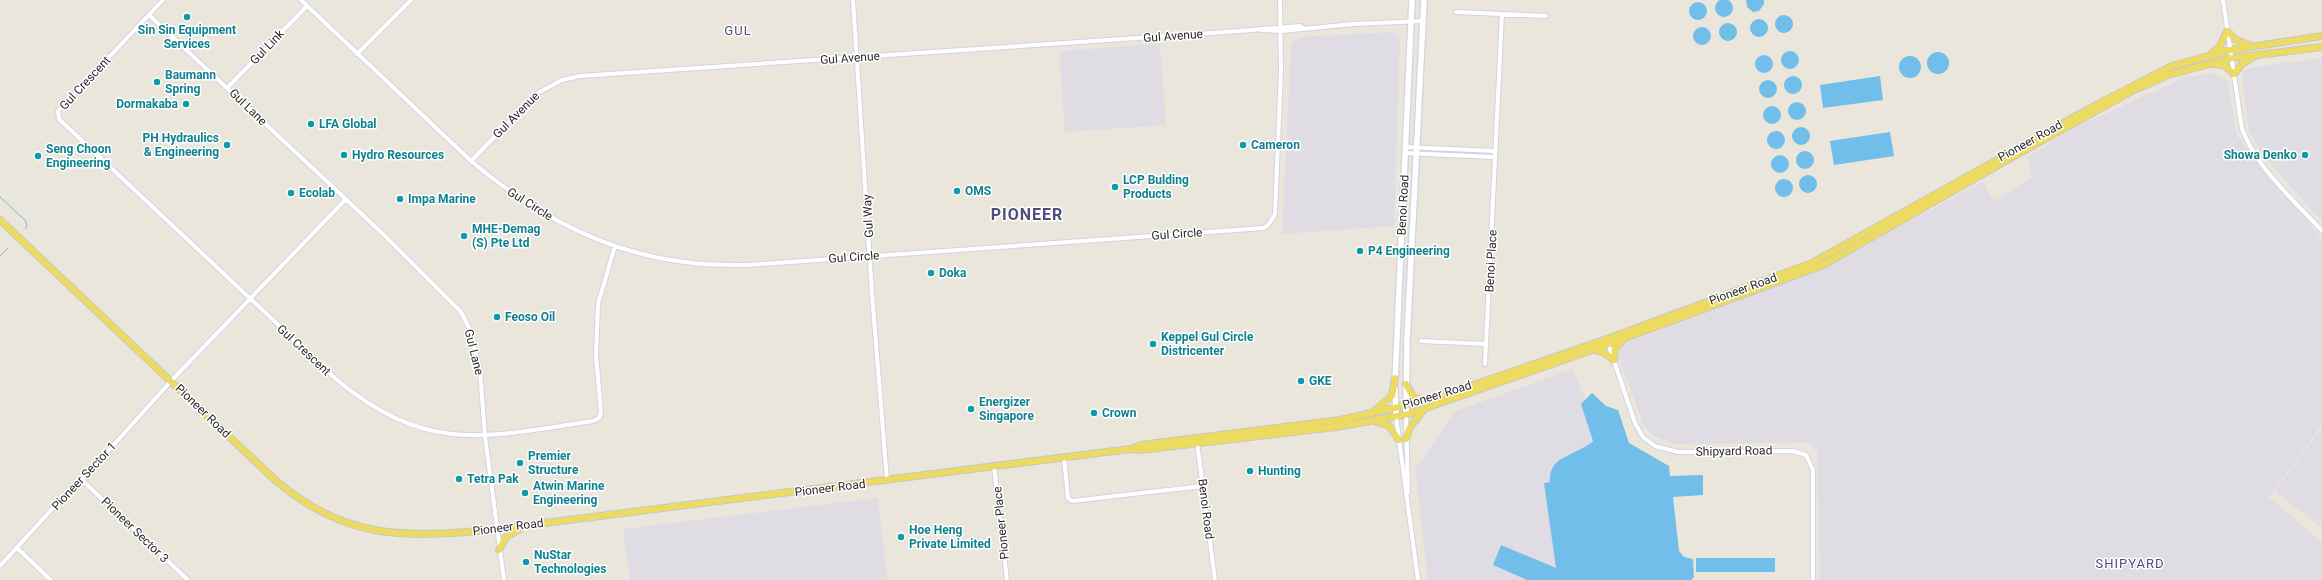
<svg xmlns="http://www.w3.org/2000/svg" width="2322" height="580" viewBox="0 0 2322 580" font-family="Roboto,sans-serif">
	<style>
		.industrial { fill: #dfdce4 }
		.water { fill: #71beeb }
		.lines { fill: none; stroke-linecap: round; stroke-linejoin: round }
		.stream { stroke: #71beeb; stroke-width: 1 }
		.street-casing { stroke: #d1d3e2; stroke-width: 6 }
		.secondary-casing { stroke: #d1d3e2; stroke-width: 8 }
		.primary-casing { stroke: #c8c8c8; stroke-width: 8 }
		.street { stroke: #fff; stroke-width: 4 }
		.secondary { stroke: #fff; stroke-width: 5.5 }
		.primary { stroke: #ecdb60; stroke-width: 6 }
		.culture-dot { fill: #0f9aa8; stroke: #fff; stroke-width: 1.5 }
		.labels { text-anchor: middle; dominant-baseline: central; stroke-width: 3; stroke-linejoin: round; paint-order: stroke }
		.culture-label { font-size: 12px; font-weight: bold; fill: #0d838f; stroke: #fff; text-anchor: start }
		.street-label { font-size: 12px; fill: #2a2a2a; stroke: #fff }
		.neighbourhood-label { font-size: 13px; letter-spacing: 1px; fill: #4b4f79; stroke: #fff }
		.district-label { font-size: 16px; font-weight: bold; letter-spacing: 1px; fill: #4b4f79; stroke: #fff }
	</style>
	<rect width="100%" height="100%" fill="#ebe6dc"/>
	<path class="industrial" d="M1393 32 1400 39 1394 226 1282 234 1291 45 1299 37Z
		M1160 44 1166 125 1065 132 1059 51Z
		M2322 58V221L2262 154 2249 130 2242 73 2248 68Z
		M2212 73 2228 81 2237 136 2322 239V425L2269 497 2322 542V580H1820L1817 450 1809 443 1673 444 1653 435 1644 425 1617 353 1622 345 1824 268 1983 181 1994 201 2032 178 2028 157 2072 129 2186 77Z
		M1573 369 1586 402 1582 404 1593 441 1585 449 1552 468 1550 482 1544 483 1556 569 1493 565 1527 580H1428L1415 469 1456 411Z
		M2322 428V528L2275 491Z
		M878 498 887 580H630L623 529Z"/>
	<path class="water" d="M1715 8a9 9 0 1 1 18 0a9 9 0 1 1-18 0Z
		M1746 0H1764V4L1759 11 1753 12 1747 7Z
		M1689 11a9 9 0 1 1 18 0a9 9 0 1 1-18 0Z
		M1775 24a9 9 0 1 1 18 0a9 9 0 1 1-18 0Z
		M1750 28a9 9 0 1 1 18 0a9 9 0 1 1-18 0Z
		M1719 32a9 9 0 1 1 18 0a9 9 0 1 1-18 0Z
		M1693 36a9 9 0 1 1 18 0a9 9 0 1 1-18 0Z
		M1781 60a9 9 0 1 1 18 0a9 9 0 1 1-18 0Z
		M1927 63a11 11 0 1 1 22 0a11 11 0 1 1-22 0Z
		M1755 64a9 9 0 1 1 18 0a9 9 0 1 1-18 0Z
		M1899 67a11 11 0 1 1 22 0a11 11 0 1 1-22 0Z
		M1784 85a9 9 0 1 1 18 0a9 9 0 1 1-18 0Z
		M1880 76 1883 100 1823 108 1820 85Z
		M1759 89a9 9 0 1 1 18 0a9 9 0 1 1-18 0Z
		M1788 111a9 9 0 1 1 18 0a9 9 0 1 1-18 0Z
		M1763 115a9 9 0 1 1 18 0a9 9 0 1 1-18 0Z
		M1792 136a9 9 0 1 1 18 0a9 9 0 1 1-18 0Z
		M1767 140a9 9 0 1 1 18 0a9 9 0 1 1-18 0Z
		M1890 132 1894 156 1834 165 1830 141Z
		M1796 160a9 9 0 1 1 18 0a9 9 0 1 1-18 0Z
		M1771 164a9 9 0 1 1 18 0a9 9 0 1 1-18 0Z
		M1799 184a9 9 0 1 1 18 0a9 9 0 1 1-18 0Z
		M1775 188a9 9 0 1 1 18 0a9 9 0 1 1-18 0Z
		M1592 393 1606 406 1618 410 1629 443 1669 466 1670 476 1703 475V495L1673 497 1679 551 1684 557 1693 559 1694 577 1691 580H1527L1493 565 1501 545 1556 568 1544 483 1550 482C1550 478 1550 471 1553 467 1558 457 1584 450 1593 441L1581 404Z
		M1696 558H1775V572H1696Z"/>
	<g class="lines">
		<path class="stream" d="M0 197 25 220 27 226 25 229
			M0 256 8 248"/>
		<defs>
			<path id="street" d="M163 0 58 111 59 119 337 380C428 455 486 437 593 421L599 418 601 412 596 355 598 304 615 246
				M301 0 471 161C535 215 609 255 693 263 711 265 730 265 748 265L1264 228 1269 224 1275 214 1281 71 1280 0
				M853 0 872 294 887 480
				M2223 0 2242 129C2258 170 2293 199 2322 231
				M1456 12 1546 16
				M149 15 383 234 461 312 470 330 480 370 485 436 504 580
				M1262 30 1282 31 1353 24 1423 21
				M357 54 411 0
				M227 88 307 6
				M1405 147 1495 151
				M1405 153 1495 157
				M471 161 536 94 562 80 580 76 1226 32 1300 26 1302 27
				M1421 341 1486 344
				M1608 343 1635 423 1643 437 1655 446 1678 452 1793 451 1806 455 1813 470V580
				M1485 364 1502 14
				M1406 415 1408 492
				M1396 417 1418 580
				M1197 442 1215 580
				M1064 458 1068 498 1072 501 1203 486
				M994 466 1007 580
				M82 480 188 580
				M17 548 51 580
				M0 566 53 508 82 480 172 380 346 199"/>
			<path id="secondary" d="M1395 381 1412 0
				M1395 390 1396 417
				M1406 415 1407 340 1424 0"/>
			<path id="primary" d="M2227 31 2236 40 2251 46
				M2212 53 2220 46 2227 31
				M2214 64 2224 65 2234 74 2242 64 2255 56
				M0 220 274 479C343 539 402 538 489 530L1130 449 1141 450 1336 427 1409 414 1609 344 1823 265 2016 155 2134 90 2168 75 2232 58 2322 47
				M1595 350 1603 352 1614 360
				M1614 360 1615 348 1622 341
				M1406 384 1413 397 1424 400
				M1375 410 1392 396 1395 378
				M1377 422 1389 426 1399 440
				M1406 439 1410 427 1426 407
				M1133 448 1141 445 1340 420 1430 400 1607 339 1812 263 2096 105 2172 66 2230 50 2322 36
				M499 550 506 537 520 529"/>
		</defs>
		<use href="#street" class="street-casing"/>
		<use href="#secondary" class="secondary-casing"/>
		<use href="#primary" class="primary-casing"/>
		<use href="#street" class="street"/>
		<use href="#secondary" class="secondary"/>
		<use href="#primary" class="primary"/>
	</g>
	<g class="culture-dot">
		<circle cx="187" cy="17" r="4"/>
		<circle cx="157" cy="82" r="4"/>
		<circle cx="186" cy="104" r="4"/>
		<circle cx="311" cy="124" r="4"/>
		<circle cx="227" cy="145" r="4"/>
		<circle cx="1243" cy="145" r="4"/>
		<circle cx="344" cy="155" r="4"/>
		<circle cx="2305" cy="155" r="4"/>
		<circle cx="38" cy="156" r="4"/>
		<circle cx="1115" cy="187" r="4"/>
		<circle cx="957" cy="191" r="4"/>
		<circle cx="291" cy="193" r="4"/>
		<circle cx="400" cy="199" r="4"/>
		<circle cx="464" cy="236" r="4"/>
		<circle cx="1360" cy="251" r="4"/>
		<circle cx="931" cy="273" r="4"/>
		<circle cx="497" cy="317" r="4"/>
		<circle cx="1153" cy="344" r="4"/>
		<circle cx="1301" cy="381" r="4"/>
		<circle cx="971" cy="409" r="4"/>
		<circle cx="1094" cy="413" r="4"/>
		<circle cx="520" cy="463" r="4"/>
		<circle cx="1250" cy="471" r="4"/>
		<circle cx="459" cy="479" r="4"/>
		<circle cx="525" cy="493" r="4"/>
		<circle cx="901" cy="537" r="4"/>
		<circle cx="526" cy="562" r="4"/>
	</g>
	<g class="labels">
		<g class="culture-label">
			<text x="187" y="30" text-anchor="middle">Sin Sin Equipment<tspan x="187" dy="14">Services</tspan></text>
			<text x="165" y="75">Baumann<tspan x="165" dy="14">Spring</tspan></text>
			<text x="178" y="104" text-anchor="end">Dormakaba</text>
			<text x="319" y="124">LFA Global</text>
			<text x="219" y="138" text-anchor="end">PH Hydraulics<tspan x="219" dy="14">&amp; Engineering</tspan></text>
			<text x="1251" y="145">Cameron</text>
			<text x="46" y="149">Seng Choon<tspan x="46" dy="14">Engineering</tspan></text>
			<text x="352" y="155">Hydro Resources</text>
			<text x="2297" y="155" text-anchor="end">Showa Denko</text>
			<text x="1123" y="180">LCP Bulding<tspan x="1123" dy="14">Products</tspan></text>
			<text x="965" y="191">OMS</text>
			<text x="299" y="193">Ecolab</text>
			<text x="408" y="199">Impa Marine</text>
			<text x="472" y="229">MHE-Demag<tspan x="472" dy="14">(S) Pte Ltd</tspan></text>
			<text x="1368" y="251">P4 Engineering</text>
			<text x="939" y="273">Doka</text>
			<text x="505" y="317">Feoso Oil</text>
			<text x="1161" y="337">Keppel Gul Circle<tspan x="1161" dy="14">Districenter</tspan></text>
			<text x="1309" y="381">GKE</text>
			<text x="979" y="402">Energizer<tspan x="979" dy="14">Singapore</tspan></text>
			<text x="1102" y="413">Crown</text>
			<text x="528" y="456">Premier<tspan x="528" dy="14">Structure</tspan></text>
			<text x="1258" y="471">Hunting</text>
			<text x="467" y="479">Tetra Pak</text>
			<text x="533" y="486">Atwin Marine<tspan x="533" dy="14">Engineering</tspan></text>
			<text x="909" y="530">Hoe Heng<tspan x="909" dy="14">Private Limited</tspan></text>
			<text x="534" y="555">NuStar<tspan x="534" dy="14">Technologies</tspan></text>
		</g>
		<g class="street-label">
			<text transform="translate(1173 36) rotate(-4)">Gul Avenue</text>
			<text transform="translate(267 47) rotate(-46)">Gul Link</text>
			<text transform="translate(850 58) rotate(-4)">Gul Avenue</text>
			<text transform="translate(85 83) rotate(-47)">Gul Crescent</text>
			<text transform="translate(248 107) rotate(44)">Gul Lane</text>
			<text transform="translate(516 115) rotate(-45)">Gul Avenue</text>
			<text transform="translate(2030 141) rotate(-29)">Pioneer Road</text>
			<text transform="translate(530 204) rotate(32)">Gul Circle</text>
			<text transform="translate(1403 205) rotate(-87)">Benoi Road</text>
			<text transform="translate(868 216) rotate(-93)">Gul Way</text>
			<text transform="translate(1177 234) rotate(-4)">Gul Circle</text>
			<text transform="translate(854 257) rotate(-4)">Gul Circle</text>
			<text transform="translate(1491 261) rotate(-87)">Benoi Place</text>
			<text transform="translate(1743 289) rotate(-20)">Pioneer Road</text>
			<text transform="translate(304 350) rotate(43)">Gul Crescent</text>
			<text transform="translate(474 352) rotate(76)">Gul Lane</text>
			<text transform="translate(1437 395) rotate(-17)">Pioneer Road</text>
			<text transform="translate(203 411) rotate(44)">Pioneer Road</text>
			<text transform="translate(1734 451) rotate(-1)">Shipyard Road</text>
			<text transform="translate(84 476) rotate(-47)">Pioneer Sector 1</text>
			<text transform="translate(830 488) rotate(-7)">Pioneer Road</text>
			<text transform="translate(1206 509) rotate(83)">Benoi Road</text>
			<text transform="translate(1001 523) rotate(-96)">Pioneer Place</text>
			<text transform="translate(508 527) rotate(-7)">Pioneer Road</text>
			<text transform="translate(135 530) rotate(44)">Pioneer Sector 3</text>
		</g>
		<g class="neighbourhood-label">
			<text x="738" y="30">GUL</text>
			<text x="2130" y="563">SHIPYARD</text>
		</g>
		<g class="district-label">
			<text x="1027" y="214">PIONEER</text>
		</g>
	</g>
</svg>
